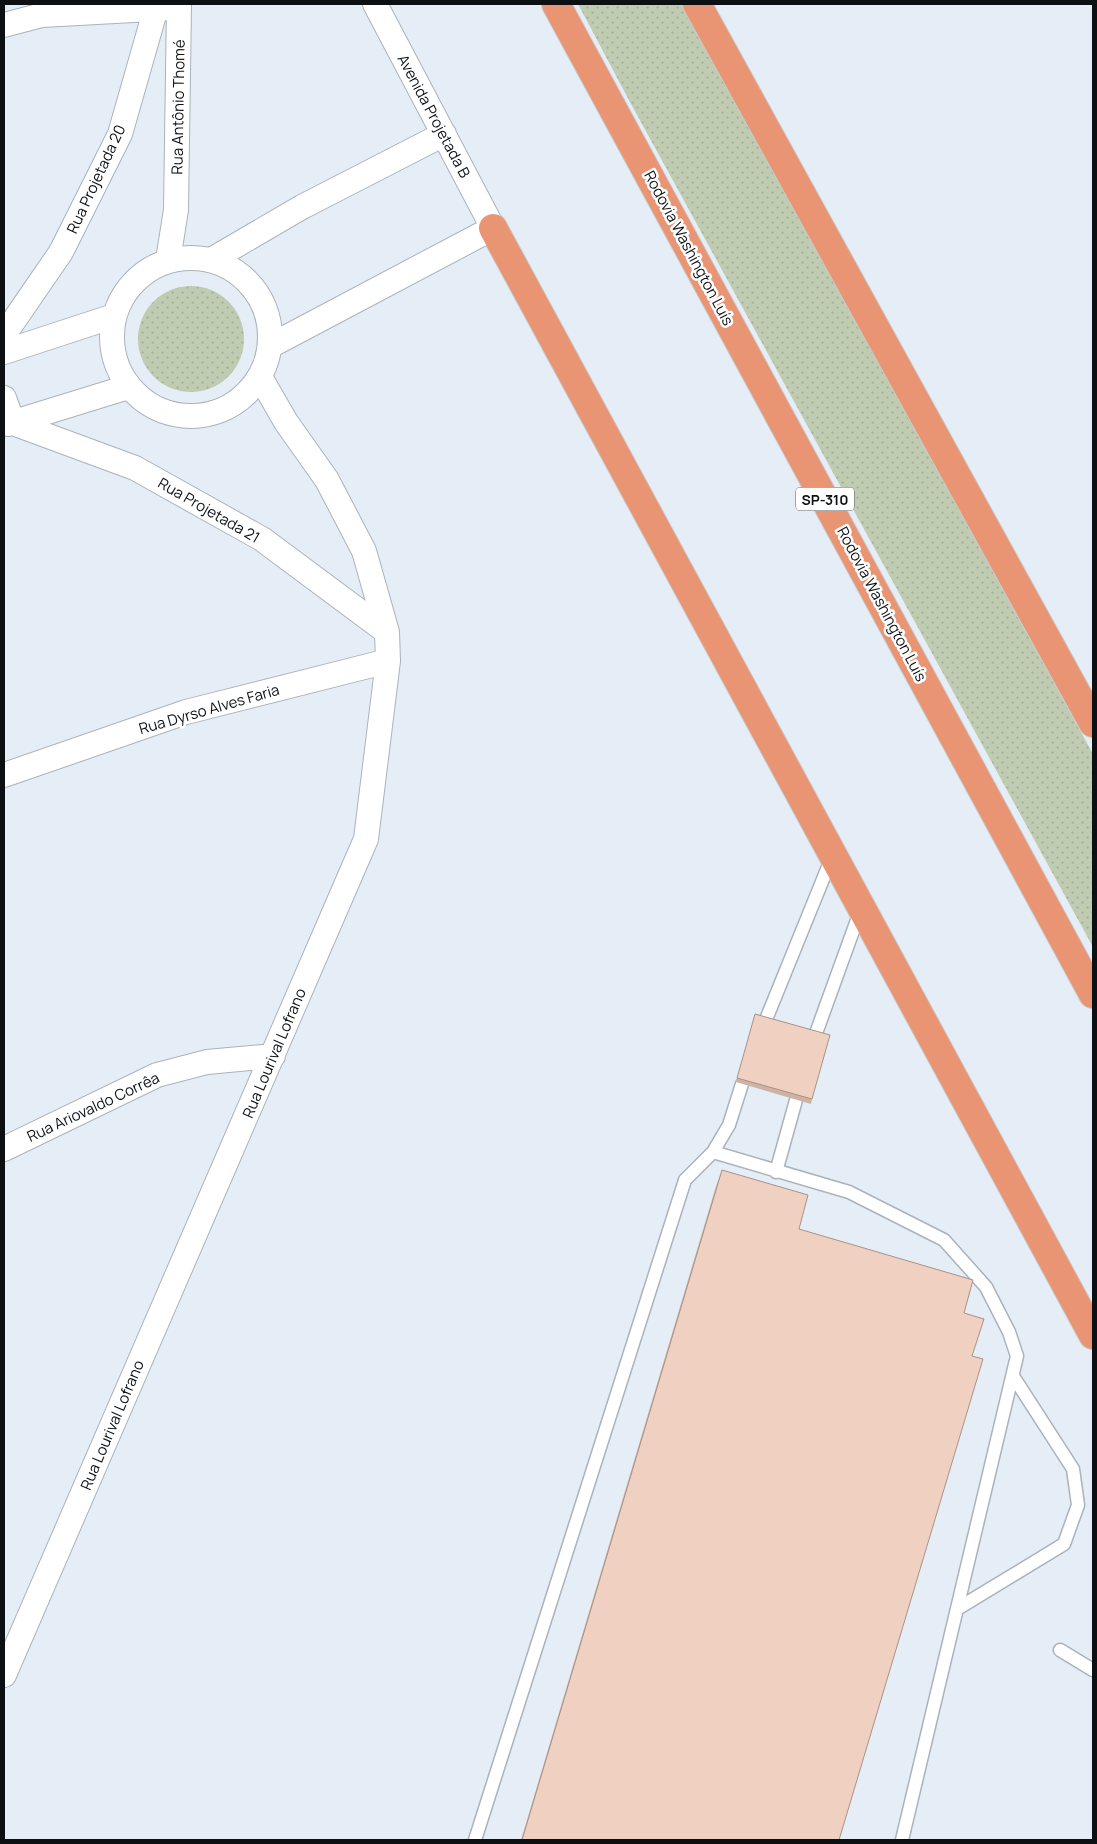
<svg xmlns="http://www.w3.org/2000/svg" width="1097" height="1844" viewBox="0 0 1097 1844" font-family="Manrope,sans-serif">
	<style>
		.grass { fill: url(#grass-dots) }
		.lines { fill: none; stroke-linecap: round; stroke-linejoin: round }
		.service-casing { stroke: #aab2bb; stroke-width: 15 }
		.minor-casing { stroke: #aab2bb; stroke-width: 26 }
		.motorway-casing { stroke: #cacacb; stroke-width: 30 }
		.service { stroke: #fff; stroke-width: 12 }
		.minor { stroke: #fff; stroke-width: 24 }
		.motorway { stroke: #e99472; stroke-width: 28 }
		.wall { fill: #ceb3a5 }
		.building { fill: #f0d0c0; stroke: #a89286 }
		.labels { text-anchor: middle; dominant-baseline: central; stroke-width: 5; stroke-linejoin: round; paint-order: stroke }
		.shield { fill: #fff; stroke: #56585a; stroke-width: 1 }
		.shield-label { font-size: 14px; font-weight: bold; fill: #0d1013 }
		.street-label { font-size: 15px; fill: #0d1013; stroke: #fff }
	</style>
	<defs>
		<pattern id="grass-dots" width="8" height="8" patternUnits="userSpaceOnUse" patternTransform="scale(1.25)"><rect width="8" height="8" fill="#c0ccb2"/><path d="M2 2h.1M6 6h.1" fill="none" stroke="#a4ae98" stroke-width="1.8" stroke-linecap="round"/></pattern>
	</defs>
	<rect width="100%" height="100%" fill="#e5eef7"/>
	<path class="grass" d="M578 4H682L1093 754V947L631 104Z
		M138 339a53 53 0 1 1 106 0a53 53 0 1 1-106 0Z"/>
	<g class="lines">
		<defs>
			<path id="service" d="M765 1022 832 857
				M815 1036 861 909
				M713 1152 849 1192 944 1240 986 1287 1009 1332 1017 1356 902 1840
				M776 1172 796 1100
				M957 1609 1064 1544 1078 1505 1073 1469 1013 1376
				M1060 1650 1093 1670
				M475 1840 685 1180 713 1152 729 1125 742 1084"/>
			<path id="minor" d="M4 25 42 15 170 8
				M112 337a79 79 0 1 1 158 0a79 79 0 1 1-158 0Z
				M168 260 176 210 179 4
				M211 260 302 207 444 134
				M4 335 61 252 120 134 156 8
				M270 346 493 228 375 4
				M4 352 114 316
				M4 398 13 423 135 468 262 539 387 632
				M8 424 128 387
				M4 775 186 712 388 661
				M4 1149 157 1075 207 1062 273 1056
				M4 1675 366 839 388 661 387 632 364 551 327 480 286 422 260 377"/>
			<path id="motorway" d="M556 4 1093 994
				M697 4 1093 723
				M493 228 1093 1335"/>
		</defs>
		<use href="#service" class="service-casing"/>
		<use href="#minor" class="minor-casing"/>
		<use href="#motorway" class="motorway-casing"/>
		<use href="#service" class="service"/>
		<use href="#minor" class="minor"/>
		<use href="#motorway" class="motorway"/>
	</g>
	<path class="wall" d="M754 1019 812 1099 811 1104 736 1082Z
		M722 1170 799 1229 964 1313 972 1356 839 1840H521L716 1186Z"/>
	<path class="building" d="M755 1014 830 1035 812 1099 737 1078Z
		M722 1170 808 1195 799 1229 973 1280 964 1313 984 1319 972 1356 983 1359 839 1840H522Z"/>
	<g class="labels">
		<rect class="shield" x="796" y="487.5" width="58" height="23" rx="4"/>
		<g class="shield-label">
			<text x="825" y="499">SP-310</text>
		</g>
		<g class="street-label">
			<text transform="translate(178 107) rotate(-89)">Rua Antônio Thomé</text>
			<text transform="translate(434 116) rotate(62)">Avenida Projetada B</text>
			<text transform="translate(96 179) rotate(-65)">Rua Projetada 20</text>
			<text transform="translate(689 248) rotate(62)">Rodovia Washington Luís</text>
			<text transform="translate(209 510) rotate(30)">Rua Projetada 21</text>
			<text transform="translate(882 604) rotate(62)">Rodovia Washington Luís</text>
			<text transform="translate(209 709) rotate(-16)">Rua Dyrso Alves Faria</text>
			<text transform="translate(274 1053) rotate(-67)">Rua Lourival Lofrano</text>
			<text transform="translate(93 1107) rotate(-25)">Rua Ariovaldo Corrêa</text>
			<text transform="translate(112 1425) rotate(-67)">Rua Lourival Lofrano</text>
		</g>
	</g>
	<rect width="1097" height="1844" fill="none" stroke="#0d1013" stroke-width="10"/>
</svg>
